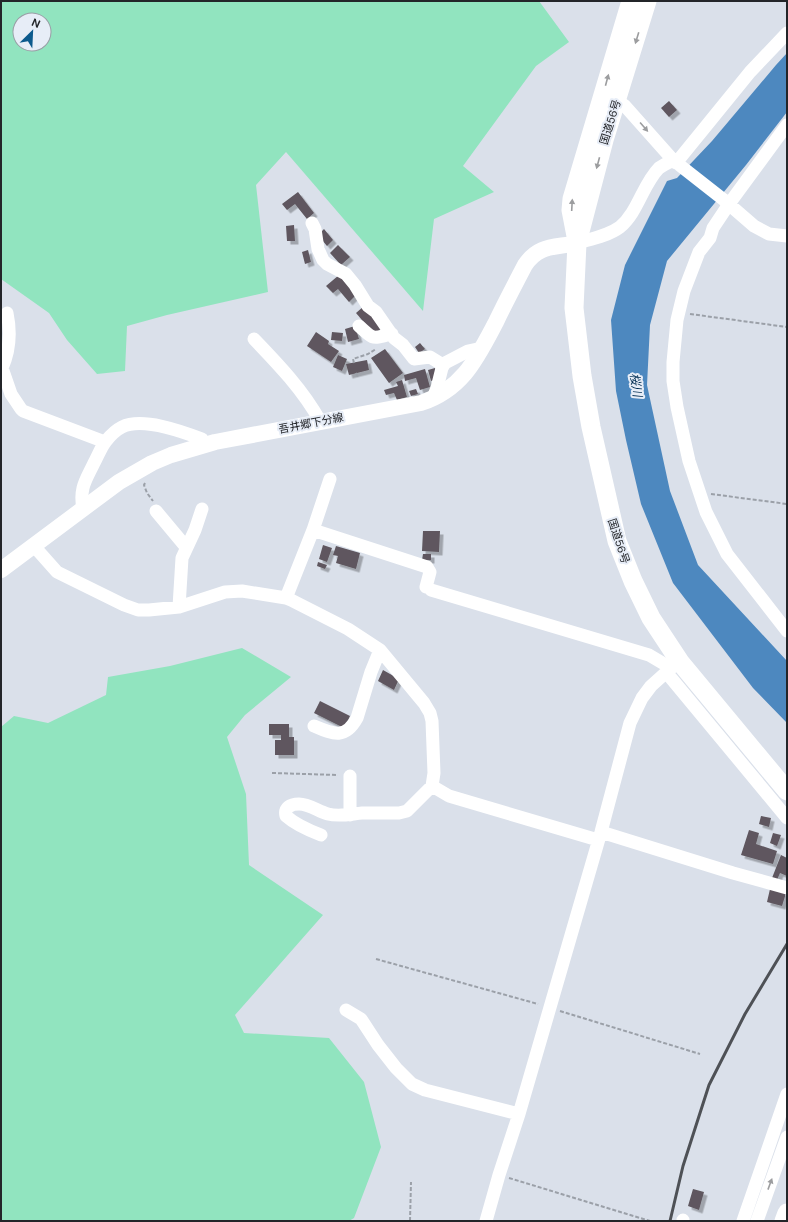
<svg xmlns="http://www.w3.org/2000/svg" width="788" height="1222" viewBox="0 0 788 1222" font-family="'DM Sans','Noto Sans JP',sans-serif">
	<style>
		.green { fill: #91e4bf; fill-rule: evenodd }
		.water { fill: #4d88bf }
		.building { fill: #5e575e; filter: url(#shadow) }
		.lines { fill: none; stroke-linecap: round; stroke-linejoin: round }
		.path { stroke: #9ba0a8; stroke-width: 2; stroke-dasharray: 4 2; stroke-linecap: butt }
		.minor { stroke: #fff; stroke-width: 13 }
		.major { stroke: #fff; stroke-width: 16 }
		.highway { stroke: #fff; stroke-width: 19 }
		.rail { stroke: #4e5156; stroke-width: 3 }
		.oneway { fill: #9c9d9f }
		.labels { text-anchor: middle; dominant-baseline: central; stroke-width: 4; stroke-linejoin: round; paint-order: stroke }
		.street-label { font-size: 11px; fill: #232529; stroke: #e7edf7 }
		.water-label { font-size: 12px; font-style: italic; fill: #002d52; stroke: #e7edf7 }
	</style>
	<defs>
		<filter id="shadow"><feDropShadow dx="3.5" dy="3.5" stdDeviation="0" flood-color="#0004"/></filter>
	</defs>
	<rect width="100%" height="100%" fill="#dae0ea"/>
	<path class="green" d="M1 1H539L569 42 536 66 463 166 494 192 434 219 423 311 286 152 256 185 268 292 167 315 127 326 125 371 97 374 67 340 49 313 1 279ZM20 20H44V44H20Z
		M242 648 291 677 245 715 227 737 246 794 249 865 323 915 235 1015 244 1033 329 1038 364 1082 381 1147 354 1218 349 1221H1V727L14 716 48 723 106 695 108 677 170 666Z"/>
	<path class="water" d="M787 53V112L746 165 667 261 650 325 647 385 670 491 698 565 787 661V723L753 688 673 583 641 504 626 440 616 391 611 320 625 265 667 181 677 178 712 141 776 65Z"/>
	<path class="building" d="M669 101 677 110 669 117 661 108Z
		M298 192 314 213 307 219 295 204 287 210 282 204Z
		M294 225 295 241H287L286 226Z
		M324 229 333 240 327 246 318 235Z
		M338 245 350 257 341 265 330 253Z
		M308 250 311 262 305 264 302 252Z
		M339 275 356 295 349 302 338 289 333 293 326 286Z
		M364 306 382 328 374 334 356 313Z
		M355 326 359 339 348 342 345 329Z
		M316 332 329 341 328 344 339 351 331 362 307 346Z
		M332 332 343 333 342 341 331 340Z
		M420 343 425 349 419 353 415 347Z
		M385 349 403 373 389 383 371 358Z
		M338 355 347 359 342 371 333 367Z
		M367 360 369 370 349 375 346 364Z
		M435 368 438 379 431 381 428 370Z
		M425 369 430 387 420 390 416 378 405 381 404 375Z
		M402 380 407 397 397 400 394 393 386 395 384 390 398 386 396 382Z
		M416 389 418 394 411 396 409 391Z
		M423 531H440L439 552 422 551Z
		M323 545 332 548 327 562 319 559Z
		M336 546 360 553 356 569 336 563 338 556 333 555Z
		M423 554H431V560H422Z
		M318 562 327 565 325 569 317 566Z
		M383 670 399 679 394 690 378 681Z
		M320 701 350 716 344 728 314 713Z
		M269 724H289V737H294V755H275V740H281V735H269Z
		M761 816 771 818 769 827 759 824Z
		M749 830 759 833 756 844 777 851 773 864 741 855Z
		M773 833 781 835 777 846 770 843Z
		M781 855 787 858V876L780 873 777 880 772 878Z
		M770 889 786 893 782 906 767 902Z
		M693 1189 704 1192 699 1210 688 1206Z"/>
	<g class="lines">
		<path class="path" d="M690 314 787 327
			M354 363 353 359 368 354 376 349
			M356 373 358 377
			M145 483 144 485 147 493 153 501
			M711 494 787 504
			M272 773 338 775
			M376 959 538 1004
			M560 1011 700 1054
			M509 1178 650 1221
			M410 1221 411 1182"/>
		<path class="minor" d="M616 100 625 106 673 160 724 200 754 226 769 234 787 236
			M787 125 729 204 713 228 710 238 699 252 684 291 677 320 673 362V381L677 407 689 461 706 512 727 554 787 631
			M676 163 750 72 787 33
			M312 223 315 229 318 249 323 260 327 264 346 274 355 285 368 306 376 312 394 338 403 345 414 359 430 357 443 365
			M577 243C591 239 608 236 620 227 638 212 643 184 659 168 663 165 668 163 673 160
			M7 313C11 332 10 350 2 368L11 394 21 409 23 411 105 442
			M359 326C375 341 372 338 392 334
			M254 339C278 364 303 390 320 421
			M433 398 437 388 442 368 445 363 468 351 482 348
			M83 509C79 488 86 480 94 463 98 456 101 447 106 441 110 436 116 430 122 427 142 417 181 431 202 439L204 445
			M156 511 186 547
			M313 530 427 567 430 572 426 587
			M33 545 57 572 124 605 138 610H149L179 607 225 592 242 591 286 598 291 600 348 629 380 650 424 703 430 713 432 721 434 773 432 786 407 811 399 813C387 813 375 813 362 813 351 814 339 817 328 814 318 811 309 804 299 804 290 804 284 808 286 816 296 825 308 830 321 835
			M431 590 649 655 671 668
			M286 598 313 530 330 479
			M179 607 182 558 195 530 202 509
			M666 672 787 818
			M314 726C333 734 345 740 357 718L371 672 380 650
			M432 786 449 796 598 840
			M350 815V776
			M601 832 733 873 787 888
			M346 1010 361 1019 378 1045 396 1068 412 1084 425 1090 519 1114
			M486 1221 499 1175 519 1114 601 832 630 723 642 698 651 686 671 668 680 662
			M683 1221V1220
			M743 1221 787 1094
			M757 1221 787 1137"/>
		<path class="major" d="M1 570 119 482 152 463 171 455 215 442 421 403C463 389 477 358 496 322 505 303 515 284 525 265 539 244 555 248 577 243"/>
		<path class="highway" d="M647 1 604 140 577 243 574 308 582 376 591 427 617 541 633 581 651 618 680 662 787 791
			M576 236 571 210 572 199 631 1
			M784 1221 787 1213"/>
		<path class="rail" d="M670 1221 683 1166 709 1085 745 1014 787 944"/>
	</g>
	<defs><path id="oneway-solid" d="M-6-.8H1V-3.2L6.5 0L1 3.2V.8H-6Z"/></defs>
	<g class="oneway">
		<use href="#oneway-solid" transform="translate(637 38) rotate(107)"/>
		<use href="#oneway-solid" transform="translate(607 80) rotate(-75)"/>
		<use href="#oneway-solid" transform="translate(644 127) rotate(49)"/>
		<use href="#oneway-solid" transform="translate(598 163) rotate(105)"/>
		<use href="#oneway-solid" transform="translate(572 205) rotate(-87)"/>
		<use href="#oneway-solid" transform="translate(770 1184) rotate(-70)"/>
	</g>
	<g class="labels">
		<g class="street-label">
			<text transform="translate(610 122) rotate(-73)">国道56号</text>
			<text transform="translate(311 423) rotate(-11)">吾井郷下分線</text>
			<text transform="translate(619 541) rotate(72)">国道56号</text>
		</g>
		<g class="water-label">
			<text transform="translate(636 385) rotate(82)">桜川</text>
		</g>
	</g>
	<rect width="788" height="1222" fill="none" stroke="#232529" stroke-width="4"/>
	<g transform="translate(32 32) rotate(24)"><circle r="19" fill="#e7edf7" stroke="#999da5"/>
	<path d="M0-3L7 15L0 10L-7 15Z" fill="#0c5a8d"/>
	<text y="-6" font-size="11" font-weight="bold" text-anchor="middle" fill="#232529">N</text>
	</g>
</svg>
